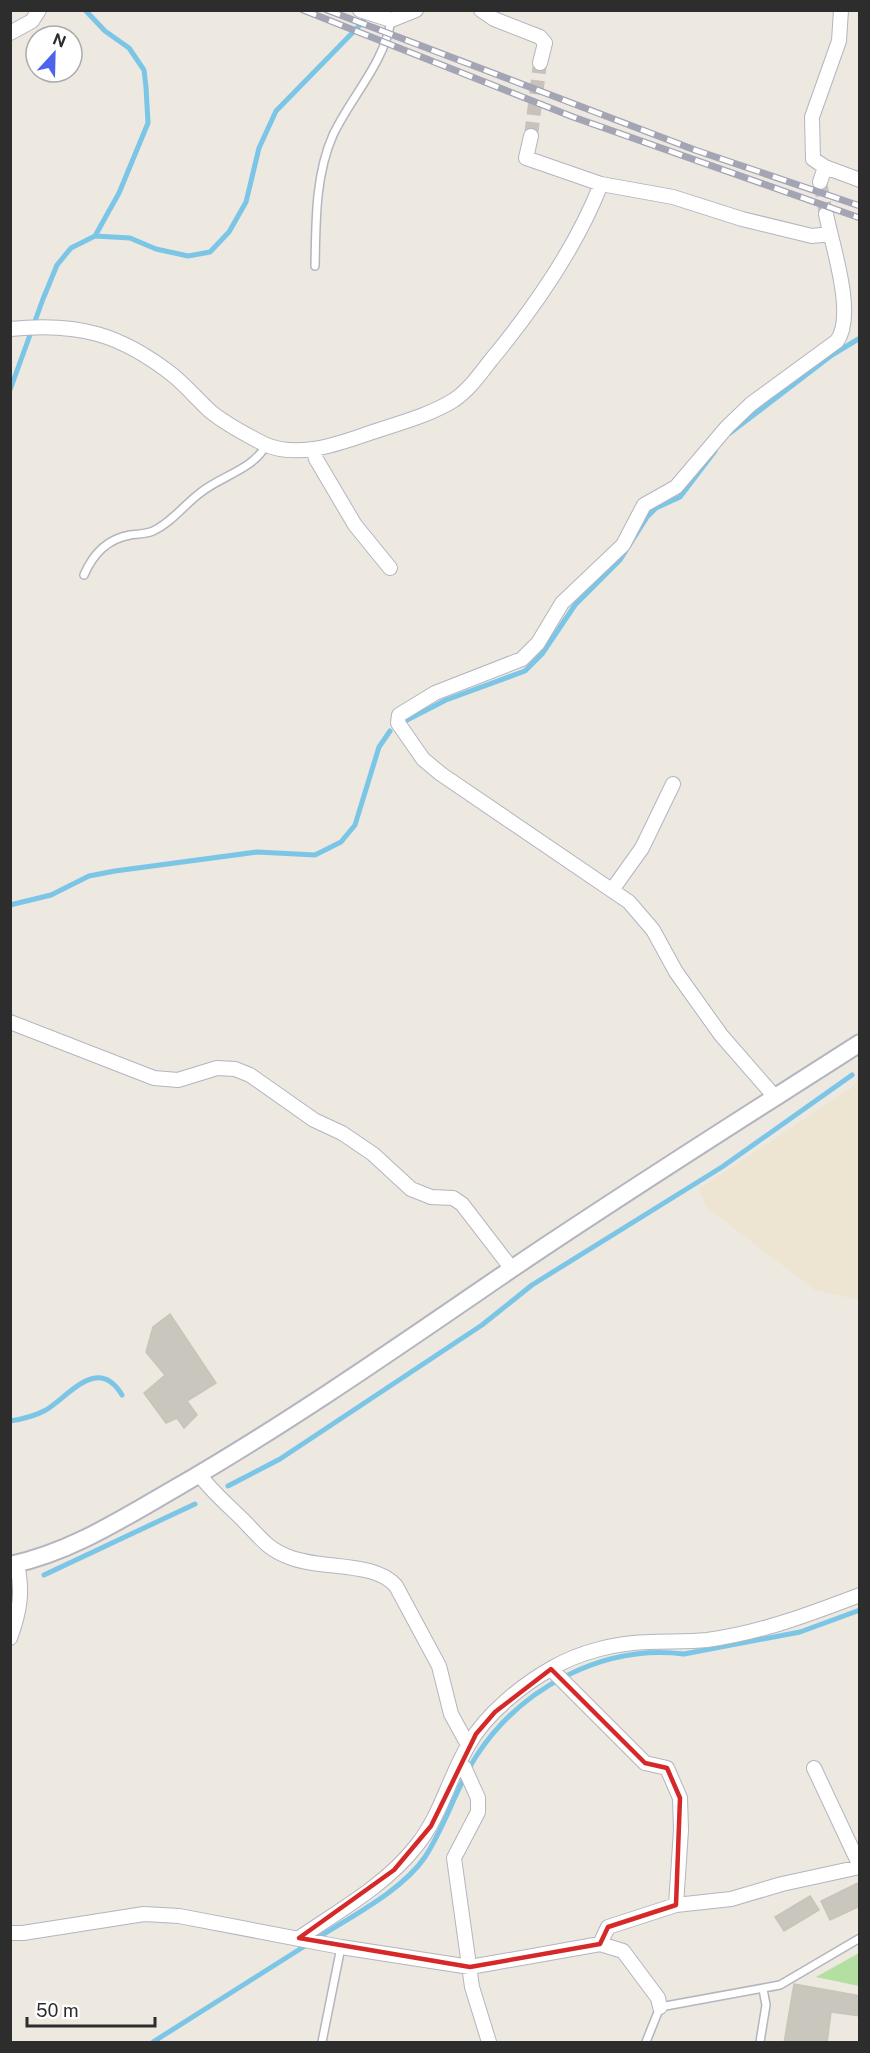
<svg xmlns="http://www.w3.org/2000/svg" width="870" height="2053" viewBox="0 0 870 2053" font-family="'Public Sans',sans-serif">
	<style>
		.education { fill: #ede5d1 }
		.green { fill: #b3dfa1 }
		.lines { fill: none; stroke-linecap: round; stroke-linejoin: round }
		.stream { stroke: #7bc5e7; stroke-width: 5 }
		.building { fill: #c9c6be; stroke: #c8c4ba; stroke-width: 1.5 }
		.minor-tunnel { stroke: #c7c3bc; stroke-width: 14; stroke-dasharray: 14 7; stroke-linecap: butt }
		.service-casing { stroke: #b3b5bf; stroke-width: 10 }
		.minor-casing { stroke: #b3b5bf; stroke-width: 16 }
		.tertiary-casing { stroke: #b3b5bf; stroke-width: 20 }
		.service { stroke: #fff; stroke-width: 7 }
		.minor { stroke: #fff; stroke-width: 14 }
		.tertiary { stroke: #fff; stroke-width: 16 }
		.rail-casing { stroke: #a3a5b5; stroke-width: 7 }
		.rail { stroke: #fff; stroke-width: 4.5; stroke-dasharray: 14; stroke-linecap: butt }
		.marked { fill: none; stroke: #d62828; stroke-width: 4.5; stroke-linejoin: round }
	</style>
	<rect width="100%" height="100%" fill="#ede8e0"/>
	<path class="education" d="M859 1079V1300L815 1290 706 1207 699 1189 850 1089Z"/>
	<path class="green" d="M859 1953V1986L816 1977Z"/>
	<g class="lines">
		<path class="stream" d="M85 10 105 31 129 48 144 70 146 87 148 123 119 193 95 236
			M10 390 43 299 57 265 71 248 95 236 130 238 156 249 188 256 210 252 229 232 246 202 259 148 276 111 363 22 366 12
			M730 433 832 355 860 338
			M407 720 446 700 525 671 542 654 575 605 620 560 647 517 656 508 680 497 715 451
			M10 905 51 895 89 876 115 871 257 852 315 855 341 842 355 825 379 747 390 731
			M10 1421C23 1419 35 1416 46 1410 70 1395 98 1355 122 1395
			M228 1486 280 1459 482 1325 532 1285 722 1167 852 1075
			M44 1575 195 1504
			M316 1939C350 1917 402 1891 425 1857 446 1825 456 1787 477 1755 521 1688 603 1644 684 1654L800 1632 860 1610
			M153 2042 308 1944"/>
	</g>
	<path class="building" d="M170 1314 216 1383 187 1401 197 1415 184 1428 177 1418 166 1423 144 1393 165 1375 146 1352 153 1327Z
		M860 1882V1906L830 1920 821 1901Z
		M810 1896 819 1910 784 1931 775 1917Z
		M794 1984 860 1996V2016L831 2012 827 2043H784Z"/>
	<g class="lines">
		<path class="minor-tunnel" d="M531 136 540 63
			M820 182 826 214"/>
		<defs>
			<path id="service" d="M315 266C316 222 315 176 333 135 351 97 385 62 391 20
				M84 575C93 554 107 539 130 535 138 534 146 534 153 531 171 523 184 505 200 493 221 476 254 469 266 445
				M322 2042 341 1947
				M646 2042 660 2007 780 1985 860 1938
				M760 2042 766 2005 763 1989"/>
			<path id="minor" d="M360 10 391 20 416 10
				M481 10 494 19 540 37 545 43 540 63
				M841 10 839 41 812 117 813 159 825 167 860 180
				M10 33 32 21 39 10
				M531 136 526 158 601 184 673 197 742 219 812 236 830 234
				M820 182 825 167
				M10 329C78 322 121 334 174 376 187 387 198 400 210 411 225 424 247 435 264 444 295 458 332 446 361 436 391 425 427 417 454 400 469 390 480 374 491 360 534 308 576 248 601 184
				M314 450 316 459 355 525 390 568
				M612 890 642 848 673 784
				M10 1022 154 1078 178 1080 217 1068 235 1069 250 1075 314 1120 342 1133 373 1154 411 1189 431 1197 453 1198 462 1204 512 1269
				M775 1097 721 1035 676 972 653 930 629 902 441 774 423 759 398 723 399 715 435 693 522 659 538 643 562 603 623 545 644 505 676 487 727 427 751 404 837 341C856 315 832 245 826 214
				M199 1474C212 1492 228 1505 243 1520 259 1536 267 1549 289 1557 321 1570 375 1561 396 1586L439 1666 451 1714 468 1745
				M10 1638C20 1611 23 1592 17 1564
				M551 1669 645 1763 667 1768 680 1798 681 1830 676 1905
				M459 1765 464 1767 478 1798V1812L454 1858 472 1987 489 2042
				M814 1768 860 1866
				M10 1933H23L144 1914 179 1916 341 1947 470 1967 600 1944 623 1951 658 1998 660 2007
				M299 1938C340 1910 386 1885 417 1845 441 1815 449 1777 469 1744 486 1714 522 1685 552 1668 580 1652 615 1643 648 1642 667 1641 688 1642 707 1640 760 1633 810 1614 860 1595
				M600 1944 608 1927 676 1905 731 1899 782 1884 860 1867"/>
			<path id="tertiary" d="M10 1565C69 1553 122 1519 174 1489 290 1422 399 1346 510 1270 625 1192 743 1118 860 1043"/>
		</defs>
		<use href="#service" class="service-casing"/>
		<use href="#minor" class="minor-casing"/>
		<use href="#tertiary" class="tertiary-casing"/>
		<use href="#service" class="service"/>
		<use href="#minor" class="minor"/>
		<use href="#tertiary" class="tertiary"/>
		<defs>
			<path id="rail" d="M303 10 573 117 860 218
				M327 10 695 150 860 206"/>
		</defs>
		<use href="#rail" class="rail-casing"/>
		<use href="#rail" class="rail"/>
	</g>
	<path class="marked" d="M551 1669 645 1763 667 1768 680 1798 676 1905 608 1927 600 1944 470 1967 299 1938 394 1870 431 1826 476 1734 495 1712Z"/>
	<rect width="870" height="2053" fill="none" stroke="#2d2d2d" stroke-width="24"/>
	<g transform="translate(54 54) rotate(22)"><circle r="28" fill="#ffffff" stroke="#ababab" stroke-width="1.5"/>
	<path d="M0-4.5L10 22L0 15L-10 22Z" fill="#4d63ed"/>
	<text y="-9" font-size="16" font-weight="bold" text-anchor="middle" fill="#2d2d2d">N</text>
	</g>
	<path d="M27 2017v9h128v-9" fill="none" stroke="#2d2d2d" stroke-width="3"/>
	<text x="36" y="2017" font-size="18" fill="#2d2d2d" stroke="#ffffff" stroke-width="4.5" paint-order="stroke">50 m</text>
</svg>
